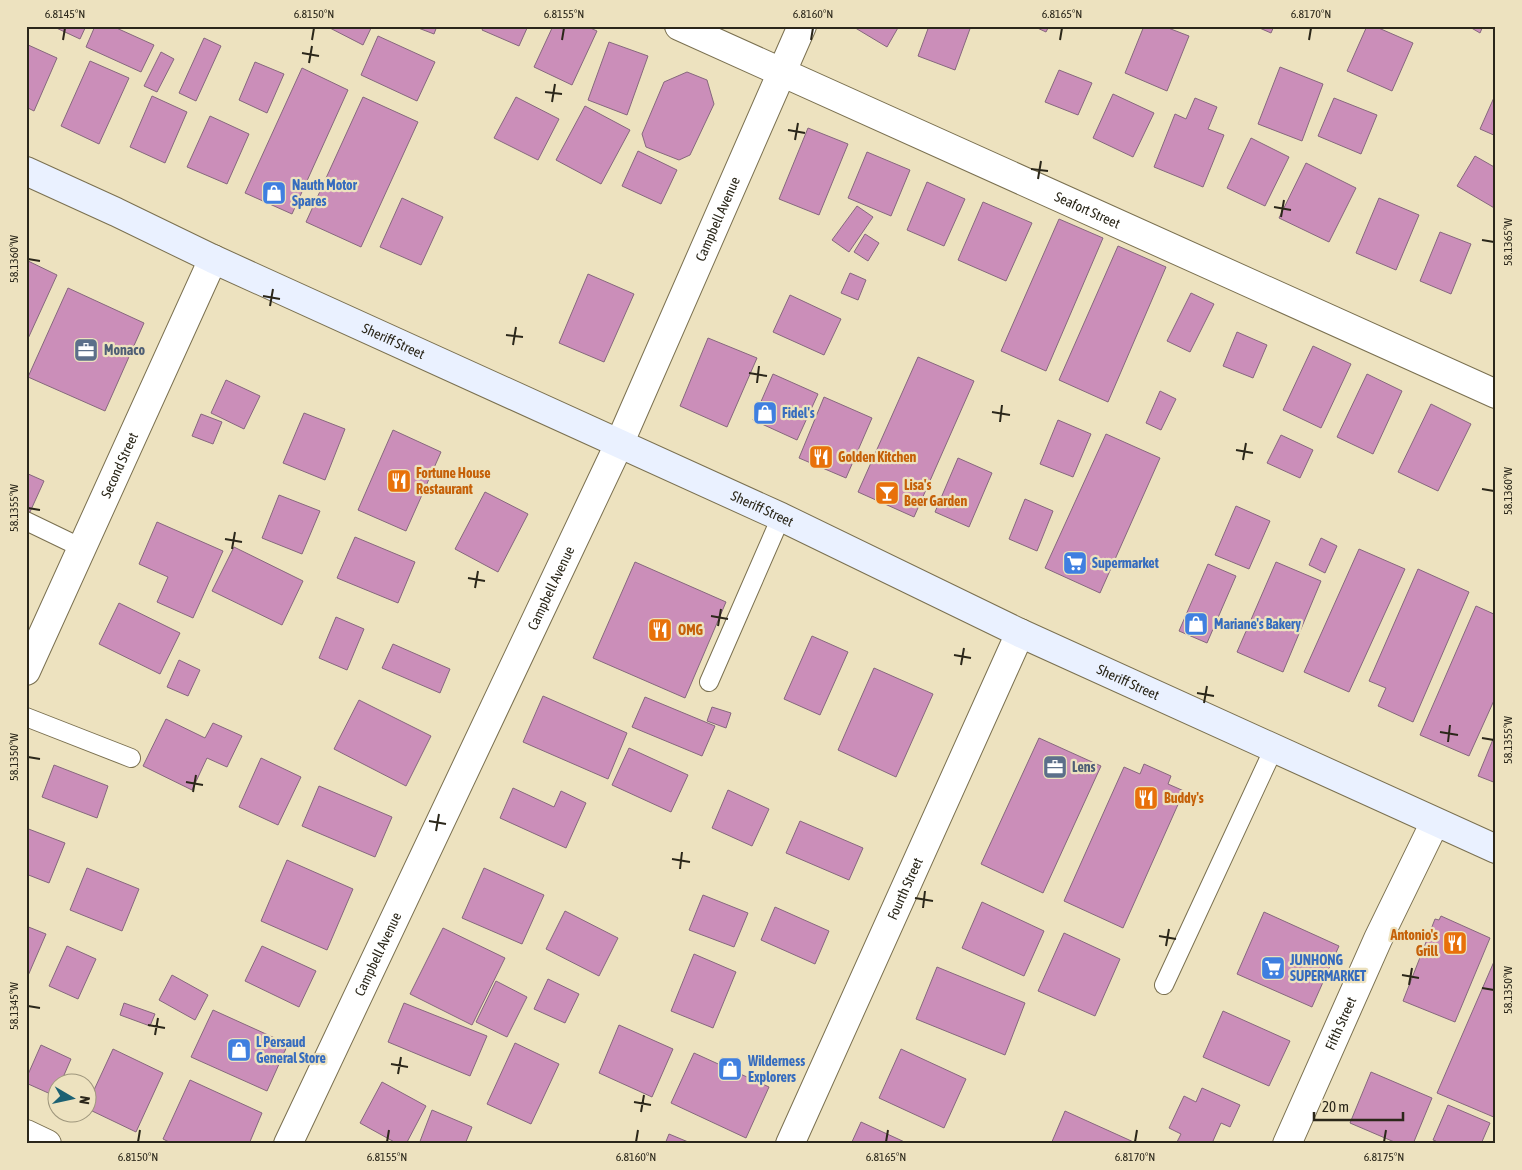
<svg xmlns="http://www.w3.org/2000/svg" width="1522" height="1170" viewBox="0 0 1522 1170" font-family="'Asap Condensed',sans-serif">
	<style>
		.building { fill: #cb8eb9; stroke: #86687d }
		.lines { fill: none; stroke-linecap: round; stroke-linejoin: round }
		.service-casing { stroke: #7a7050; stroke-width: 20 }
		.minor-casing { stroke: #7a7050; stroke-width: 30 }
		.tertiary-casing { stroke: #7a7050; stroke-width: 30 }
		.secondary-casing { stroke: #7a7050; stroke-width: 30 }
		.service { stroke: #fff; stroke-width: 18 }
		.minor { stroke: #fff; stroke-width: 28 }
		.tertiary { stroke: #fff; stroke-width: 28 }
		.secondary { stroke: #eaf1ff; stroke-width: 28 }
		.ticks { fill: none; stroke: #2b271a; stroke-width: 2 }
		.labels { text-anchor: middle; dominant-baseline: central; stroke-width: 4.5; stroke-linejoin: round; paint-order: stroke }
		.shop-label { font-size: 14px; font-weight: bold; fill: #366cbe; stroke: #ede2bf; text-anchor: start }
		.street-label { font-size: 14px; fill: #2b271a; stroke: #ede2bf }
		.service-label { font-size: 14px; font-weight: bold; fill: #4e5e75; stroke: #ede2bf; text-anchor: start }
		.food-label { font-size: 14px; font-weight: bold; fill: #c56008; stroke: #ede2bf; text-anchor: start }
		.neatline { fill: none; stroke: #2b271a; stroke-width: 2 }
		.ticks-label { font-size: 12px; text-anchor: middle; fill: #2b271a }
	</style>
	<rect width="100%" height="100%" fill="#ede2bf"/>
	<path class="building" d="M52 26H86L80 39Z
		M95 26H112L154 45 141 72 86 47Z
		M326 26H372L363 45Z
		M413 26H437L434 34Z
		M484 26H528L519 46 482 30Z
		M553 26H586L597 31 572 85 534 67Z
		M852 26H899L887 47Z
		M929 26H971L955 70 918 56Z
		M1033 26H1049L1046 32Z
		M1144 26H1163L1189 36 1167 91 1125 73Z
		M1255 26H1274L1271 33Z
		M1367 26H1374L1413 43 1392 91 1347 71Z
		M1468 26H1483L1480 33Z
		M378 36 435 62 417 101 361 75Z
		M204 38 221 46 196 101 179 93Z
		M609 42 648 56 627 115 588 100Z
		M26 44 57 58 34 111 26 107Z
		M161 52 174 59 157 92 144 86Z
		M90 61 129 78 99 144 61 126Z
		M255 62 284 74 267 113 239 100Z
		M1280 67 1323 84 1302 141 1258 124Z
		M302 68 348 90 292 214 245 193Z
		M1059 70 1092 83 1078 115 1045 102Z
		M687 72 707 80 714 104 690 155 679 160 646 147 642 134 664 82Z
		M1496 93V136L1480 129Z
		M1113 94 1154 113 1133 157 1093 138Z
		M152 96 187 112 165 163 130 147Z
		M363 97 418 122 361 247 306 222Z
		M516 97 559 119 538 160 494 138Z
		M1195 98 1217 107 1208 129 1224 135 1203 187 1154 167 1175 114 1186 119Z
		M1334 98 1377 115 1361 154 1318 136Z
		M585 106 630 130 601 184 556 160Z
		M210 116 249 134 227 184 187 167Z
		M808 128 848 144 819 215 779 199Z
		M1251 138 1289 157 1265 206 1227 188Z
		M638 151 677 170 661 204 622 186Z
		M867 152 910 170 891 216 848 198Z
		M1475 156 1496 168V209L1457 186Z
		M1306 163 1356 188 1329 242 1279 218Z
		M927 182 965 199 944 246 907 230Z
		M402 198 443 217 421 265 380 247Z
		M1379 198 1419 215 1396 270 1356 253Z
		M983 202 1032 223 1006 281 958 260Z
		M857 206 873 217 849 252 832 240Z
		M1059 219 1103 238 1046 371 1001 351Z
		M1440 232 1471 244 1451 294 1420 281Z
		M865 234 879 243 868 261 854 252Z
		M1118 246 1166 267 1108 402 1059 380Z
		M26 260 57 275 26 343Z
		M850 273 866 280 858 300 841 293Z
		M588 274 634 294 604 362 559 343Z
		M68 288 144 323 105 411 28 377Z
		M1191 293 1214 304 1190 352 1167 341Z
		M790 295 841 319 824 355 773 332Z
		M1237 332 1267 345 1253 378 1223 366Z
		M708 338 757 358 727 427 680 406Z
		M1313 346 1351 364 1321 428 1283 410Z
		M918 357 974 381 914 517 858 492Z
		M773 374 818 394 797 440 753 420Z
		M1367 374 1402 391 1373 454 1337 437Z
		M226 380 260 396 244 429 211 413Z
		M1160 391 1176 399 1161 430 1146 423Z
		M824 397 872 418 846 478 799 458Z
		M1431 404 1471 424 1438 491 1398 472Z
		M304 413 345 429 325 480 283 463Z
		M201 414 222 422 213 444 192 436Z
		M1058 420 1091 434 1073 477 1040 464Z
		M393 430 441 452 406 531 358 510Z
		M1106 434 1160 458 1100 593 1045 568Z
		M1281 435 1313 450 1300 478 1267 463Z
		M958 458 992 473 969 527 935 512Z
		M26 473 44 481 30 512 26 511Z
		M485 492 528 514 498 572 455 549Z
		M279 495 320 511 302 554 262 538Z
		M1025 499 1053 511 1037 551 1009 539Z
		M1236 506 1270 521 1249 569 1215 555Z
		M157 522 223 551 193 618 157 602 168 577 139 564Z
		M355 537 415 562 398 603 337 578Z
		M1321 538 1337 546 1325 573 1309 565Z
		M234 547 303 581 282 625 212 591Z
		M1359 549 1405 569 1349 692 1304 672Z
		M635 562 726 602 685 698 593 658Z
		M1276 562 1321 581 1283 672 1237 652Z
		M1208 564 1236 576 1207 643 1179 631Z
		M1418 569 1469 592 1413 722 1378 706 1386 688 1369 681Z
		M119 603 180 633 160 674 99 644Z
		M1476 606 1496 615V696L1469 756 1420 735Z
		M336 617 364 629 347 670 319 658Z
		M812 636 848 652 820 715 784 699Z
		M393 644 450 669 440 693 382 668Z
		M179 660 200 670 188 696 167 687Z
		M874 668 933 694 896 777 838 750Z
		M543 696 627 733 608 779 523 742Z
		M645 697 715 726 702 756 632 727Z
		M359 700 431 736 406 786 334 749Z
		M712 707 731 713 726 728 707 721Z
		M166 719 205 738 213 723 242 736 227 767 207 758 192 790 143 766Z
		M1496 732V783L1478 776Z
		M1039 738 1101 766 1043 893 981 864Z
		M629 748 688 775 671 812 612 785Z
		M261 758 301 777 278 825 239 807Z
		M1144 764 1171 776 1168 784 1184 791 1123 928 1064 901 1124 767 1140 774Z
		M54 765 108 786 97 818 42 797Z
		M319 786 392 817 375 857 302 826Z
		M513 788 554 807 561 791 586 803 566 848 500 818Z
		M728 790 769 809 752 846 712 828Z
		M800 821 863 848 849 880 786 853Z
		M26 828 65 843 49 883 26 874Z
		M287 860 353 889 327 950 261 921Z
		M87 868 139 889 122 931 70 910Z
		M484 868 544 895 522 944 462 918Z
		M703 895 748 913 734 947 689 930Z
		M982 902 1044 931 1024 976 962 948Z
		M775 907 829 931 815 964 761 940Z
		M565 911 618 938 599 976 546 949Z
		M1264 912 1339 946 1312 1007 1237 974Z
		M1441 916 1490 938 1455 1022 1403 1001 1435 919 1439 920Z
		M26 926 46 934 27 978H26Z
		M443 928 505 958 472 1025 410 994Z
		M1064 933 1120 959 1095 1016 1038 991Z
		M67 946 96 959 78 999 49 986Z
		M262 946 316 971 299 1007 245 981Z
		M694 954 736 972 713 1028 671 1011Z
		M1496 957V1118L1437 1093Z
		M937 967 1025 1003 1005 1055 916 1019Z
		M172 975 208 995 195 1020 159 1000Z
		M548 979 579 994 565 1023 534 1009Z
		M496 981 527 997 507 1037 476 1022Z
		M124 1003 155 1014 150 1026 120 1015Z
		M404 1003 487 1036 470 1076 388 1042Z
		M213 1010 288 1044 267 1091 191 1057Z
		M1223 1011 1290 1041 1269 1086 1203 1057Z
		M619 1025 673 1049 652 1097 599 1073Z
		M515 1043 559 1064 531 1124 487 1104Z
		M41 1045 71 1059 61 1082H58V1090L55 1096 26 1083V1079Z
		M113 1049 163 1073 136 1132 88 1109V1103Z
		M901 1049 966 1079 944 1128 879 1098Z
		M694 1053 769 1087 746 1138 671 1103Z
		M1371 1072 1432 1098 1413 1144H1399L1350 1123Z
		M190 1080 262 1113 249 1144H173L163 1139Z
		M382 1082 426 1106 406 1144H398L360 1123Z
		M1202 1088 1240 1105 1230 1127 1221 1123 1213 1141 1220 1144H1176L1181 1134 1169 1128 1184 1096 1196 1102Z
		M1448 1105 1490 1123 1481 1144H1435L1436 1141 1433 1140Z
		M432 1110 472 1127 465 1144H419Z
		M1065 1111 1138 1144H1051Z
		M861 1122 909 1144H851Z
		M669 1134 693 1144H665Z"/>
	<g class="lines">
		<defs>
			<path id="service" d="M26 521 82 548
				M709 682 781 517
				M26 717 131 758
				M1164 985 1274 748"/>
			<g id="minor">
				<path id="s1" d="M679 26 1496 394"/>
				<path id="s2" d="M26 671 213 259"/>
				<path d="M26 1134 47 1144"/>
				<path id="s3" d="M790 1144 1020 633"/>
				<path id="s4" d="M1287 1144 1378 939 1435 822"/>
			</g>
			<g id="tertiary">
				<path id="s5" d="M288 1144 620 442 802 26"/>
			</g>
			<g id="secondary">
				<path id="s6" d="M26 171 116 212 213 259 781 517 1020 633 1496 849"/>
			</g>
		</defs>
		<use href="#service" class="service-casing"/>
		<use href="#minor" class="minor-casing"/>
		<use href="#tertiary" class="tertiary-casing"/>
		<use href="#secondary" class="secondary-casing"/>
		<use href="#service" class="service"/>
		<use href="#minor" class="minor"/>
		<use href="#tertiary" class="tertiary"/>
		<use href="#secondary" class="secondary"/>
	</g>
	<path class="ticks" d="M63 40 65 28M312 40 314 28M562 40 564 28M811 40 813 28M1060 40 1062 28M1309 40 1311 28M302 53 319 56M309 63 312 46M545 92 562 94M552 102 555 84M788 130 805 133M795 140 798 123M1031 169 1048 171M1038 179 1041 161M1274 207 1291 210M1281 217 1284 200M1482 240 1494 242M28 259 40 261M263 296 280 299M270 306 273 289M506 335 523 337M513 345 516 327M749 373 767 376M757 383 759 366M992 412 1010 415M1000 422 1002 405M1236 450 1253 453M1243 460 1246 443M1482 489 1494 491M28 508 40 510M225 539 242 542M232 549 235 532M468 578 485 581M475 588 478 571M711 616 728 619M718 626 721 609M954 655 971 658M961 665 964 648M1197 693 1214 696M1204 703 1207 686M1440 732 1458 735M1482 738 1494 740M1448 742 1450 725M28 757 40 759M186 782 203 785M193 792 196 775M429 821 446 824M436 831 439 814M672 859 690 862M680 869 682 852M915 898 933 901M923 908 925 891M1159 936 1176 939M1166 946 1169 929M1402 975 1419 978M1409 985 1412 968M1482 988 1494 990M28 1006 40 1008M148 1025 165 1028M155 1035 158 1018M391 1064 408 1067M398 1074 401 1057M634 1102 651 1105M641 1112 644 1095M138 1142 140 1130M387 1142 389 1130M636 1142 638 1130M886 1142 888 1130M1135 1142 1137 1130M1384 1142 1386 1130"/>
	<defs>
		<symbol id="shop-square" viewBox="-11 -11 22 22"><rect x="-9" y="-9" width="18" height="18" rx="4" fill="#3f7fe0" stroke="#ede2bf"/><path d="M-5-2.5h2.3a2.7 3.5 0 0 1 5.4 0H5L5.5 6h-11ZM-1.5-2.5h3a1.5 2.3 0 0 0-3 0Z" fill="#fff"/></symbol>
		<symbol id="office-square" viewBox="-11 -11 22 22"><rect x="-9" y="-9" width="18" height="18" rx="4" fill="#5c6f8a" stroke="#ede2bf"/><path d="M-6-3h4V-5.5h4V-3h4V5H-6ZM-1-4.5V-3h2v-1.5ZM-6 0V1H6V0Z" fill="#fff"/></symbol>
		<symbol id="restaurant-square" viewBox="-11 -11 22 22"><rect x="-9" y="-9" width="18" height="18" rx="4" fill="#e8710a" stroke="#ede2bf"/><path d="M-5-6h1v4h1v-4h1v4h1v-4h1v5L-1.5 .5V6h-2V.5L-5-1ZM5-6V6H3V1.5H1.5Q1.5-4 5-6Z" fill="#fff"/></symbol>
		<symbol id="bar-square" viewBox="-11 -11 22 22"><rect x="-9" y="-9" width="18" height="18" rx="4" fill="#e8710a" stroke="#ede2bf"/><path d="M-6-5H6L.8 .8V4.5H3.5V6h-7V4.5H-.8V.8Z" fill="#fff"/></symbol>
		<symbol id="supermarket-square" viewBox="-11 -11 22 22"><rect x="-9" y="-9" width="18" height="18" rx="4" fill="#3f7fe0" stroke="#ede2bf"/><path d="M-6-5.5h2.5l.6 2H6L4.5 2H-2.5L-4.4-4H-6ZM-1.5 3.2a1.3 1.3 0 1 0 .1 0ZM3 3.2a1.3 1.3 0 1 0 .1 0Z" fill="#fff"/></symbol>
	</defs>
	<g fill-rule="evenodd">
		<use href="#shop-square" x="260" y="179" width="28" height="28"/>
		<use href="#office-square" x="72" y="336" width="28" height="28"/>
		<use href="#shop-square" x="751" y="399" width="28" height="28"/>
		<use href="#restaurant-square" x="807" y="443" width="28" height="28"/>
		<use href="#restaurant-square" x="385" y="467" width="28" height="28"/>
		<use href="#bar-square" x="873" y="479" width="28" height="28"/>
		<use href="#supermarket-square" x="1061" y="549" width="28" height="28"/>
		<use href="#shop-square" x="1182" y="610" width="28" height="28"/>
		<use href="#restaurant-square" x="646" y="616" width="28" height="28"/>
		<use href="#office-square" x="1041" y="753" width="28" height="28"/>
		<use href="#restaurant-square" x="1132" y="784" width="28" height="28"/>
		<use href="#restaurant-square" x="1441" y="929" width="28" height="28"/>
		<use href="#supermarket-square" x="1259" y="954" width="28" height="28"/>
		<use href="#shop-square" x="225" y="1036" width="28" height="28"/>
		<use href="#shop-square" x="716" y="1055" width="28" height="28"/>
	</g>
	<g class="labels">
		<g class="shop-label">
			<text x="292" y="185">Nauth Motor<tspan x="292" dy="16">Spares</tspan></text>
			<text x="782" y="413">Fidel's</text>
			<text x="1092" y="563">Supermarket</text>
			<text x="1214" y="624">Mariane's Bakery</text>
			<text x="1290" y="960">JUNHONG<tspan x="1290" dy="16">SUPERMARKET</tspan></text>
			<text x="256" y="1042">L Persaud<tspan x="256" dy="16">General Store</tspan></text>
			<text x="748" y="1061">Wilderness<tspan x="748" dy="16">Explorers</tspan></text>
		</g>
		<g class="street-label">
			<text stroke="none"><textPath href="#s1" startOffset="448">Seafort Street</textPath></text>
			<text stroke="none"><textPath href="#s5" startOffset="1020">Campbell Avenue</textPath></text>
			<text stroke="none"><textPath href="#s6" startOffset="405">Sheriff Street</textPath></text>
			<text stroke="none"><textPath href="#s2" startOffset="226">Second Street</textPath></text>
			<text stroke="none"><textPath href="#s6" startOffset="810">Sheriff Street</textPath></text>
			<text stroke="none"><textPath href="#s5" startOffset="615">Campbell Avenue</textPath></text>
			<text stroke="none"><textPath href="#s6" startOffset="1215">Sheriff Street</textPath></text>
			<text stroke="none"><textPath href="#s3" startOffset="280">Fourth Street</textPath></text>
			<text stroke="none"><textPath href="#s5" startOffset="210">Campbell Avenue</textPath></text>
			<text stroke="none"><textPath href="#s4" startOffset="132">Fifth Street</textPath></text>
		</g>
		<g class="service-label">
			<text x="104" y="350">Monaco</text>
			<text x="1072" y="767">Lens</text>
		</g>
		<g class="food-label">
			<text x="838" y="457">Golden Kitchen</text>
			<text x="416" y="473">Fortune House<tspan x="416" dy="16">Restaurant</tspan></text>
			<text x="904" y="485">Lisa's<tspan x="904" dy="16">Beer Garden</tspan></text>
			<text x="678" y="630">OMG</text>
			<text x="1164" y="798">Buddy's</text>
			<text x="1438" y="935" text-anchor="end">Antonio's<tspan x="1438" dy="16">Grill</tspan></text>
		</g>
	</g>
	<rect width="1522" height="1170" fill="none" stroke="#ede2bf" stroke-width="55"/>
	<g transform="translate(72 1098) rotate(99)"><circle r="24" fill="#ede2bf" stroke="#9f977d"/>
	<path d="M0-4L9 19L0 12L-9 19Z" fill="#1c6173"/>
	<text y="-8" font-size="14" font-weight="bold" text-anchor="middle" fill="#2b271a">N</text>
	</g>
	<path d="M1314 1112v8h89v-8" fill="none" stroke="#2b271a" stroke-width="2.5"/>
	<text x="1322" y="1112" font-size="15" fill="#2b271a" stroke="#ede2bf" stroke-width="4" paint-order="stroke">20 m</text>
	<rect x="28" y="28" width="1466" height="1114" class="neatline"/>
	<g class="ticks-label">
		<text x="65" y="18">6.8145°N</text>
		<text x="314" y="18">6.8150°N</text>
		<text x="564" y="18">6.8155°N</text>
		<text x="813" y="18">6.8160°N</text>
		<text x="1062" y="18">6.8165°N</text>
		<text x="1311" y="18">6.8170°N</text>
		<text transform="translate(1508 242) rotate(-90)" y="4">58.1365°W</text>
		<text transform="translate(14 259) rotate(-90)" y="4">58.1360°W</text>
		<text transform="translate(1508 491) rotate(-90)" y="4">58.1360°W</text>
		<text transform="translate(14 508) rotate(-90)" y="4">58.1355°W</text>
		<text transform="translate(1508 740) rotate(-90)" y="4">58.1355°W</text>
		<text transform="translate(14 757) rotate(-90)" y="4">58.1350°W</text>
		<text transform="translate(1508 990) rotate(-90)" y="4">58.1350°W</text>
		<text transform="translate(14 1006) rotate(-90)" y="4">58.1345°W</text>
		<text x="138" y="1161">6.8150°N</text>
		<text x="387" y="1161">6.8155°N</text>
		<text x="636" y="1161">6.8160°N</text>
		<text x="886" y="1161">6.8165°N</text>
		<text x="1135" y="1161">6.8170°N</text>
		<text x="1384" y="1161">6.8175°N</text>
	</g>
</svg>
